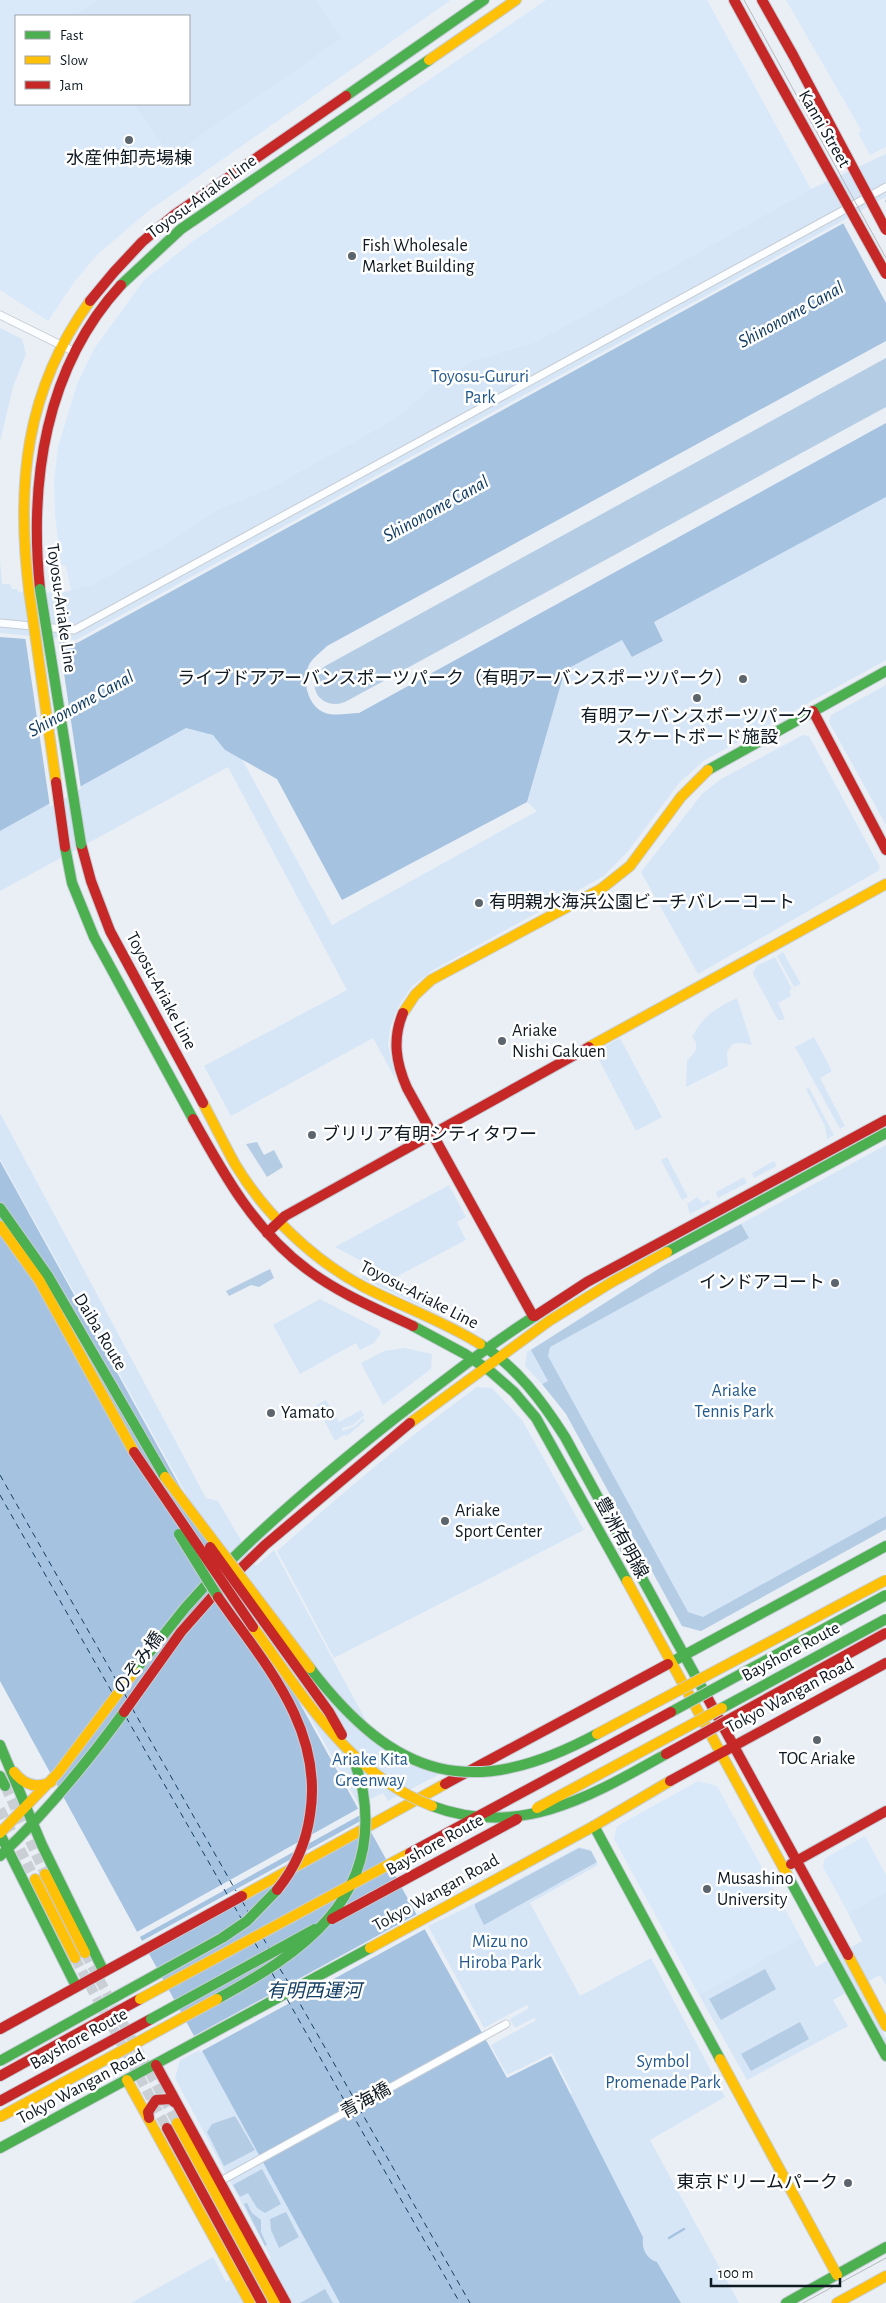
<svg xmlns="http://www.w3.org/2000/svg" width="886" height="2303" viewBox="0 0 886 2303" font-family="'Alegreya Sans','Noto Sans JP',sans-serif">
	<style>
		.built { fill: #d9e9fa; fill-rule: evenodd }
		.green { fill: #d6e6f7 }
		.forest { fill: #b4cce4 }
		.water { fill: #a5c2e0 }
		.pier { fill: #eaeff5 }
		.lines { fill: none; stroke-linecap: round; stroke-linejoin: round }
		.stream { stroke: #a5c2e0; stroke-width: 2.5 }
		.ferry { stroke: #123d63; stroke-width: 1; stroke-dasharray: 6 5; stroke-linecap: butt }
		.secondary-tunnel { stroke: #c9cfd5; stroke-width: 10; stroke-dasharray: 10 5; stroke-linecap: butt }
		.street-casing { stroke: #c6cdd5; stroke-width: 9 }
		.fast-casing { stroke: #c6cdd5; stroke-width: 12 }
		.slow-casing { stroke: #c6cdd5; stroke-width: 12 }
		.jam-casing { stroke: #c6cdd5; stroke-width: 12 }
		.street { stroke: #fcfdfe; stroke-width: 7 }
		.fast { stroke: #4caf50; stroke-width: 10 }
		.slow { stroke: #ffc107; stroke-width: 10 }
		.jam { stroke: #c62828; stroke-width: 10 }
		.tram { stroke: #b7b9bb; stroke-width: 1 }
		.fast-bridge-casing { stroke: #c6cdd5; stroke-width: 12; stroke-linecap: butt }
		.slow-bridge-casing { stroke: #c6cdd5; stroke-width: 12; stroke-linecap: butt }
		.jam-bridge-casing { stroke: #c6cdd5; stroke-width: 12; stroke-linecap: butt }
		.fast-bridge { stroke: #4caf50; stroke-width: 10 }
		.slow-bridge { stroke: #ffc107; stroke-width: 10 }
		.jam-bridge { stroke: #c62828; stroke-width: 10 }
		.poi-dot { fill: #5c646c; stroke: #fff; stroke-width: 2 }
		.labels { text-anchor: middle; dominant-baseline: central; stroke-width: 5; stroke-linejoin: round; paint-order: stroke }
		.street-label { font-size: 18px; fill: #0f1922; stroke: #fff }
		.poi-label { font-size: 18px; fill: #0f1922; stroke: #fff; text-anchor: start }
		.park-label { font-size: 18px; fill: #235a8d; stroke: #fff }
		.water-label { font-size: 19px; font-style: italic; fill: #123d63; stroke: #fff }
	</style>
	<rect width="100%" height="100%" fill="#eaeff5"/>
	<path class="built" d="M0 0H451L147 212 97 255 75 281 48 321 0 290ZM16 16H189V104H16Z
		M546 0H707L811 189 647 281 535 342 472 361 435 384 396 418 270 488 214 511 174 539 91 585 71 591 66 566 61 565 55 514 54 481 58 447 77 384 94 349 144 280 193 241Z
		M786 0H886V147L870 155 858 133 861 130Z
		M698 1781 717 1786 801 1938 699 1995 614 1839 617 1826Z
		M865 1836 886 1875V1892L848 1913 823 1867 825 1858Z"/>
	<path class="green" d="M97 0H316L342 38 171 156 134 104H189V16H74Z
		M886 154V197L76 640 0 633V559L2 584H10L12 589H17L18 592 61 593 91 585 174 539 214 511 270 488 396 418 435 384 472 361 535 342 647 281 811 189Z
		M0 328 22 339 26 354 13 387 0 442Z
		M886 497V660L705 760 680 782 629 850 604 876 433 970 412 986 398 1007 390 1028 388 1044 396 1080 373 1038 231 1116 204 1066 347 990 228 767 0 891V831L186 728 213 734 225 750 242 759 332 925 537 811 527 802 565 670 622 640 633 657 663 641 654 622Z
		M886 685V825L829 722 831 715Z
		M803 735 809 736 880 867 878 871 698 974 641 872 702 794 721 779Z
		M783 952 801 984 794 987 777 956Z
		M775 957 792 989 789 990 791 996 778 1003 785 1019 783 1020H778L753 974 756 966Z
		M737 998 752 1045 742 1043 732 1044 727 1052 728 1066 686 1087 687 1061 696 1050V1042L692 1037C703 1016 716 1008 737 998Z
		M814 1037 832 1071 820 1078 845 1126 840 1129 795 1047Z
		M620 1038 662 1117 636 1131 595 1052Z
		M809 1088 834 1135 827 1139 825 1126 806 1089Z
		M0 1113 206 1498 218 1501 256 1566 274 1550 379 1745 444 1772 388 1801 383 1793 359 1805 0 1159Z
		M886 1145V1529L701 1631 682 1626 566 1414 556 1399 525 1366 527 1352 663 1266Z
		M667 1157 688 1197 682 1200 661 1160Z
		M774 1161 777 1166 754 1178 752 1173Z
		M744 1177 747 1183 718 1198 716 1192Z
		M449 1185 466 1217 457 1222 466 1240 394 1278 335 1247Z
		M697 1197 703 1203 708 1199 711 1203 690 1214 687 1204Z
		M363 1276 433 1308 432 1311 362 1278Z
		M320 1299 380 1330 379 1331 381 1333 374 1343 360 1350 356 1343 300 1374 273 1325Z
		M405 1348 432 1354 431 1369 383 1405 361 1363 384 1351Z
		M477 1387 492 1388 522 1420 584 1530 334 1658 277 1551C342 1494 407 1437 477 1387Z
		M326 1400 339 1422 361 1410 364 1415 353 1425 342 1428 343 1431 355 1426 363 1418 365 1421 347 1436 344 1435 335 1441 316 1405Z
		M579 1847 591 1850 598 1865 530 1903 580 1996 651 1958 725 2097 650 2140 739 2303H681L657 2262C645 2258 643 2248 643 2236L592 2143 341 2303H131L213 2257 226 2282 271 2258 175 2078 180 2060 202 2049 306 2240 519 2124 572 2093 552 2053 507 2075 491 2045 536 2020 534 2018 515 2028 510 2019 529 2008 527 2005 484 2028 428 1926 466 1908Z
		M802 1886 840 1954 862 1941 848 1913 886 1892V1985L880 1975 858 1987 886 2038V2046L855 1988 833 2000 848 2026 747 2080 699 1995 801 1938 816 1967 837 1955Z"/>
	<path class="forest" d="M886 358V407L345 702C318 712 302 680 327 665Z
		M257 1142 264 1155 274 1150 283 1167 267 1177 246 1144Z
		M741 1224 749 1238 550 1347 548 1356 688 1612 703 1617 886 1516V1529L701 1631 682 1626 566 1414 542 1384 548 1381 531 1350 663 1266Z
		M270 1269 274 1278 259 1287 251 1285 229 1296 226 1291Z
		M579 1848 591 1851 597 1862 484 1925 475 1907V1904Z
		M765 1969 776 1989 721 2020 709 1999Z
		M800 2022 809 2039 751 2071 741 2054Z
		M235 2116 255 2150 224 2166 207 2132 212 2124Z
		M262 2169 281 2204 265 2213 257 2208 248 2193 240 2197 233 2185Z
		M247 2203 252 2213 261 2220V2232L267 2245 265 2246 244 2204Z
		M286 2212 299 2237 279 2248 271 2230 270 2219Z
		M325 2289 333 2303H300Z"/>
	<path class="water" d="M886 200V341L327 646C322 651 314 657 310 663 301 678 307 705 323 712 333 717 349 713 359 713L886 423V497L654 622 663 641 632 657 622 640 565 670 527 802 342 900 277 779 225 750 213 735 186 728 0 831V637L77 643Z
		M0 1161 507 2078 551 2056 643 2237C642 2248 645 2258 657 2262L681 2303H340L0 1681Z"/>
	<path class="pier" d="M884 198 886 203V303L842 221Z
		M25 636 59 639 81 789 50 807Z
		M361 1807 364 1813 138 1938 135 1933Z
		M366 1818 372 1828 146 1953 140 1942Z
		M419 1913 427 1928 200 2052 192 2037Z"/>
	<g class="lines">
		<path class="stream" d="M669 2238 684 2229"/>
		<path class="ferry" d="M0 1475 119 1685
			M0 1495 113 1694
			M124 1693 128 1700
			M132 1708 236 1891
			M126 1717 228 1896
			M242 1901 249 1913
			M234 1906 241 1918
			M263 1938 269 1948
			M255 1943 260 1952
			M280 1969 290 1985
			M272 1973 281 1989
			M295 1995 356 2102
			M287 1999 348 2107
			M359 2108 470 2303
			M351 2112 460 2303"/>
		<path class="secondary-tunnel" d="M5 1786 45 1874
			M0 1809 35 1879
			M85 1953 177 2123
			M75 1958 167 2128"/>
		<defs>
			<path id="street" d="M0 315 75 352
				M0 623 74 630 886 187
				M226 2178 506 2024"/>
			<path id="fast" d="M346 96 484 0
				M121 285 181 229 429 60
				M708 770 886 671
				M65 847 72 883 94 937 193 1119
				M0 1208 48 1276 165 1477
				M667 1252 886 1133
				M413 1326 465 1354 490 1371 514 1392 536 1418 627 1581
				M480 1344C517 1367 542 1401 565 1437L707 1697
				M225 1566C278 1513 336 1465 394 1419 441 1383 486 1347 535 1316
				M668 1664 886 1546
				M134 1672 185 1608 213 1577
				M0 1745 42 1845 103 1970
				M0 1776 5 1786
				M594 1826 720 2059
				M0 1834 76 1986
				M0 1856C47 1812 86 1764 124 1712
				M790 1880 886 2056
				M0 2148 370 1948
				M786 2303 886 2247"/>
			<path id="slow" d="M429 60 516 0
				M29 591C16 485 25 390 90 301
				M403 1013 415 995 431 980 601 889 630 866 681 797 708 770
				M589 1047 886 884
				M203 1103C214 1124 224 1144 235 1164 265 1214 313 1260 364 1287 403 1307 443 1321 480 1344
				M0 1226 39 1280 134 1452
				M410 1423 549 1321 612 1282 667 1252
				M627 1581 790 1880
				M14 1772C24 1785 36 1789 51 1782
				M0 1833 58 1773 134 1672
				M45 1874 85 1953
				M35 1879 75 1958
				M242 1896 445 1784
				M370 1948 594 1826 670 1781
				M848 1955 886 2026
				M720 2059 837 2275
				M127 2080 250 2303
				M177 2123 275 2303
				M837 2303 886 2276"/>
			<path id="jam" d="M734 0 769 64
				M762 0 793 55
				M90 301 114 272 142 242 174 215 346 96
				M40 589C29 481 45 368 121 285
				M813 711 886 850
				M81 844 91 881 110 931 203 1103
				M403 1013C392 1039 396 1063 407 1088L533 1316
				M193 1119C224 1175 255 1231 308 1270 340 1294 377 1309 413 1326
				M267 1233 285 1216 589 1047
				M535 1316 587 1282 886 1120
				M232 1577 265 1545 410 1423
				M707 1697 848 1955
				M124 1712 181 1632 219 1589
				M670 1781 886 1663
				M445 1784 668 1664
				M791 1864 886 1811
				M0 2029 242 1896
				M156 2065 286 2303
				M0 2076 140 1999
				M0 2101 151 2019
				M149 2118 148 2112 156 2100 170 2099 177 2104
				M167 2128 262 2303"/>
		</defs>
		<use href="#street" class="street-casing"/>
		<use href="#fast" class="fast-casing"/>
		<use href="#slow" class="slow-casing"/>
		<use href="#jam" class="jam-casing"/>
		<use href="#street" class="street"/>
		<use href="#fast" class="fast"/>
		<use href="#slow" class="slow"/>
		<use href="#jam" class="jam"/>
		<path class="tram" d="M744 0 886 258
			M803 2303 886 2258"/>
		<defs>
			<path id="fast-bridge" d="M40 589 81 844
				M179 1534 218 1597
				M310 1668C396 1780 472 1801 597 1734
				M722 1708 886 1619
				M671 1712 886 1595
				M432 1806C520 1839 591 1796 666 1754
				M217 1999C300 1954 381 1900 363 1792 361 1779 356 1767 352 1755
				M151 2019 315 1929
				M0 2061 222 1938 247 1921 277 1890"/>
			<path id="slow-bridge" d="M29 591 56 782
				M165 1477 310 1668
				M253 1627C303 1696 349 1774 432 1806
				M597 1734 886 1580
				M537 1808 722 1708
				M140 1999 410 1853
				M0 2117 217 1999"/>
			<path id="jam-bridge" d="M793 55 886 230
				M769 64 886 274
				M56 782 65 847
				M134 1452 253 1627
				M210 1547 329 1712 342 1735
				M218 1597C264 1663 324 1728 310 1815 306 1843 295 1868 277 1890
				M666 1754 886 1633
				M410 1853 671 1712
				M332 1919 517 1819"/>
		</defs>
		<use href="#fast-bridge" class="fast-bridge-casing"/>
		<use href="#slow-bridge" class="slow-bridge-casing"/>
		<use href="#jam-bridge" class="jam-bridge-casing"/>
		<use href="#fast-bridge" class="fast-bridge"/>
		<use href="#slow-bridge" class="slow-bridge"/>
		<use href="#jam-bridge" class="jam-bridge"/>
	</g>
	<g class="poi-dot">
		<circle cx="129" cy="140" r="5"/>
		<circle cx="352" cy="256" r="5"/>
		<circle cx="743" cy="679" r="5"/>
		<circle cx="697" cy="698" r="5"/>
		<circle cx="479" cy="903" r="5"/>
		<circle cx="502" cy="1041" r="5"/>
		<circle cx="312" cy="1135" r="5"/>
		<circle cx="835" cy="1283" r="5"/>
		<circle cx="271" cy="1413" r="5"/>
		<circle cx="445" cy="1521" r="5"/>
		<circle cx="817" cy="1740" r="5"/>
		<circle cx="707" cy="1889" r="5"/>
		<circle cx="848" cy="2183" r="5"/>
	</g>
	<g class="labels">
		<g class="street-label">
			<text transform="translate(824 129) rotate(60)">Kanni Street</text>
			<text transform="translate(202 197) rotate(-36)">Toyosu-Ariake Line</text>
			<text transform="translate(61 608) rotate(82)">Toyosu-Ariake Line</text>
			<text transform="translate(161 991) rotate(62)">Toyosu-Ariake Line</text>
			<text transform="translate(419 1295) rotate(27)">Toyosu-Ariake Line</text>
			<text transform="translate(100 1332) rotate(59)">Daiba Route</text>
			<text transform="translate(621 1538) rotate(61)">豊洲有明線</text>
			<text transform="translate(791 1652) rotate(-28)">Bayshore Route</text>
			<text transform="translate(139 1663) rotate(-54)">のぞみ橋</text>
			<text transform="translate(790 1696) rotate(-28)">Tokyo Wangan Road</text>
			<text transform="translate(435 1845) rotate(-29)">Bayshore Route</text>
			<text transform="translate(436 1893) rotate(-29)">Tokyo Wangan Road</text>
			<text transform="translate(79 2039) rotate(-29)">Bayshore Route</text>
			<text transform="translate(81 2087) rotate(-28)">Tokyo Wangan Road</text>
			<text transform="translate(366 2101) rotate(-29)">青海橋</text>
		</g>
		<g class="poi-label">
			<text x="129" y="159" text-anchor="middle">水産仲卸売場棟</text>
			<text x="362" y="246">Fish Wholesale<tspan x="362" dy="21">Market Building</tspan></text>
			<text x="733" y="679" text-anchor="end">ライブドアアーバンスポーツパーク（有明アーバンスポーツパーク）</text>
			<text x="697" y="717" text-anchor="middle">有明アーバンスポーツパーク<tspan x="697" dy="21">スケートボード施設</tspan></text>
			<text x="489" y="903">有明親水海浜公園ビーチバレーコート</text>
			<text x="512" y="1031">Ariake<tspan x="512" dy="21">Nishi Gakuen</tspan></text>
			<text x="322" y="1135">ブリリア有明シティタワー</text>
			<text x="825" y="1283" text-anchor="end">インドアコート</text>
			<text x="281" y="1413">Yamato</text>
			<text x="455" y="1511">Ariake<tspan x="455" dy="21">Sport Center</tspan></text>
			<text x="817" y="1759" text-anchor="middle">TOC Ariake</text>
			<text x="717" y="1879">Musashino<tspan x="717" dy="21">University</tspan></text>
			<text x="838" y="2183" text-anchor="end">東京ドリームパーク</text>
		</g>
		<g class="park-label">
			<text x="480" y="377">Toyosu-Gururi<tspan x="480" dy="21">Park</tspan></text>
			<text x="734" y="1391">Ariake<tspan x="734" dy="21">Tennis Park</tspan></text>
			<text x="370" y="1760">Ariake Kita<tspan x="370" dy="21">Greenway</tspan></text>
			<text x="500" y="1942">Mizu no<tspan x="500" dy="21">Hiroba Park</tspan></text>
			<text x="663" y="2062">Symbol<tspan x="663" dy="21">Promenade Park</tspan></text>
		</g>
		<g class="water-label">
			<text transform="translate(791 315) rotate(-29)">Shinonome Canal</text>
			<text transform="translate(436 509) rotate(-29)">Shinonome Canal</text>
			<text transform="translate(81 704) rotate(-29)">Shinonome Canal</text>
			<text x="314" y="1991">有明西運河</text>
		</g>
	</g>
	<rect x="15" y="15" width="175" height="90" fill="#ffffff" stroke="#9fa3a7"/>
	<rect x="25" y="31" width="25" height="8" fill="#4caf50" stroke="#9fa3a7"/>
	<text x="60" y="40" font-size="15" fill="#0f1922">Fast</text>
	<rect x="25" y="56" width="25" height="8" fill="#ffc107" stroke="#9fa3a7"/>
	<text x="60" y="65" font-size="15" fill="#0f1922">Slow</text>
	<rect x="25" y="81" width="25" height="8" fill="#c62828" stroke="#9fa3a7"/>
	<text x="60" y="90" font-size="15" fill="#0f1922">Jam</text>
	<path d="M711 2278v8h129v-8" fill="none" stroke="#0f1922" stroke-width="2.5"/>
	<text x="718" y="2278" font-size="15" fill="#0f1922" stroke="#ffffff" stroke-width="4" paint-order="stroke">100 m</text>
</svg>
